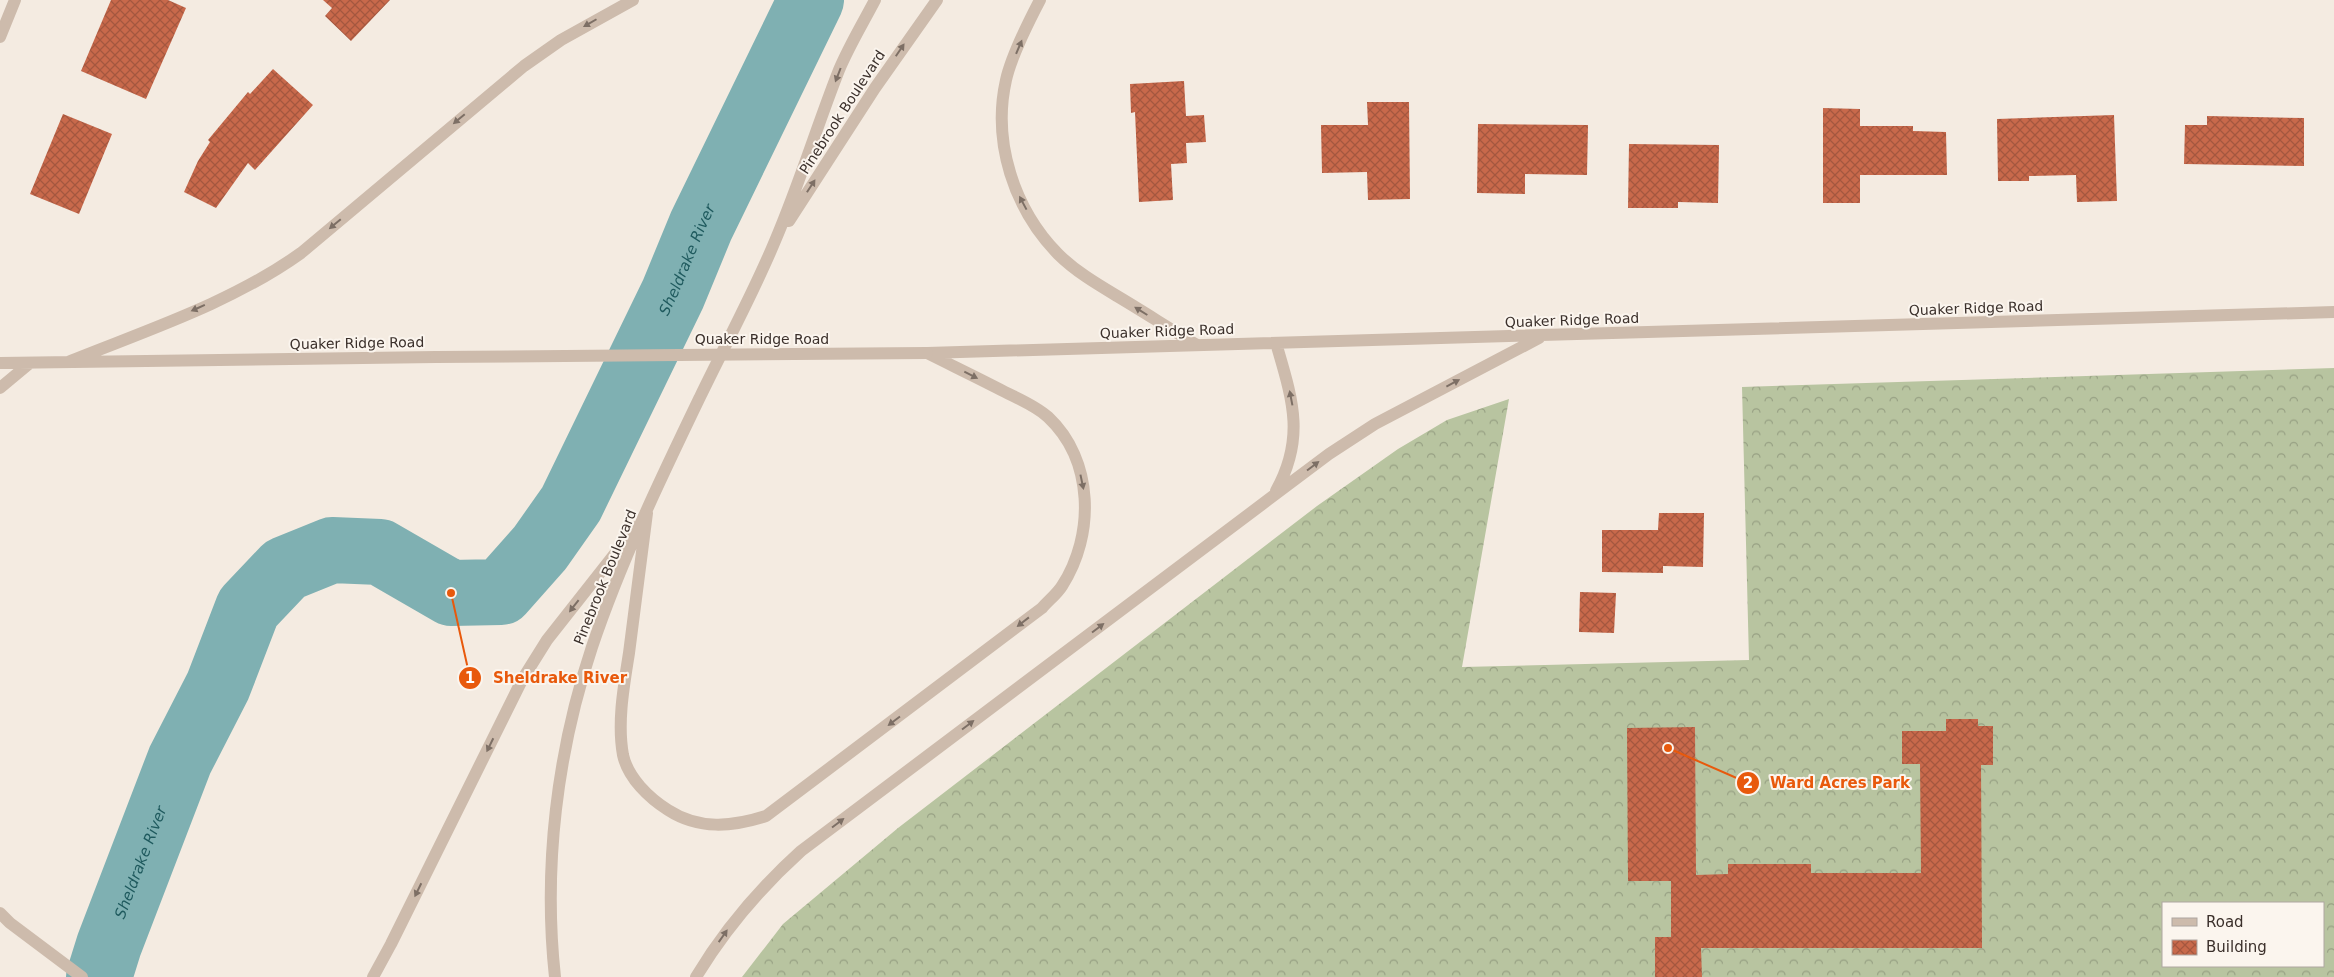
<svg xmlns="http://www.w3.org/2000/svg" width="2334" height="977" viewBox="0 0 2334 977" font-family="'DejaVu Sans',sans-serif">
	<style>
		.forest { fill: url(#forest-crowns); fill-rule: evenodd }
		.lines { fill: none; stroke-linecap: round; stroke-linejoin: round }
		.river { stroke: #7fb0b2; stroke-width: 66 }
		.building { fill: url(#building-cross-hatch) }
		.minor { stroke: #cdbbac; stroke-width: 12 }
		.tertiary { stroke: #cdbbac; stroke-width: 12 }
		.tertiary-bridge { stroke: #cdbbac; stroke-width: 12 }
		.oneway { fill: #7d6f65 }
		.labels { text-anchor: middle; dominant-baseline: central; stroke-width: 4; stroke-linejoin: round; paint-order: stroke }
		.street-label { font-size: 14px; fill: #3b302b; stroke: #fbf5ee }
		.water-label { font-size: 15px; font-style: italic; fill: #1f5a5e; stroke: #fbf5ee }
		.leader { fill: none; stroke: #e8590c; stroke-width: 2 }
		.callout-dot { fill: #e8590c; stroke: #fbf5ee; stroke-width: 2 }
		.mark-label { font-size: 15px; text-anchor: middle; font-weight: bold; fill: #fff }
		.callout-label { font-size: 15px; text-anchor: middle; font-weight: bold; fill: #e8590c; stroke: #fbf5ee; stroke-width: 4; stroke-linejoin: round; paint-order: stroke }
	</style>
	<defs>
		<pattern id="forest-crowns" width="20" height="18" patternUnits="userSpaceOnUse" patternTransform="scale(1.25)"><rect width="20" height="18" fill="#b8c4a0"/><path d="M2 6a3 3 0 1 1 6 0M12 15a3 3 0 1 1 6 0" fill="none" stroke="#97a083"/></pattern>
		<pattern id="building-cross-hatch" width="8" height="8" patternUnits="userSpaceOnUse" patternTransform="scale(1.25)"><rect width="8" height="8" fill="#c8694b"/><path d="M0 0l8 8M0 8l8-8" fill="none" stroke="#a4573f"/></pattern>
	</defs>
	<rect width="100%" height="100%" fill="#f4ebe1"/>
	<path class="forest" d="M2334 368V977H742L783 924 898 828 1317 506 1398 449 1447 420 1509 399 1462 667 1749 660 1742 387ZM2163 903H2323V966H2163Z"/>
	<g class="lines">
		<path class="river" id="s1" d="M99 977 109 945 180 760 218 686 248 608 285 569 332 550 380 552 451 593 501 592 540 548 571 504 673 294 701 226 811 0"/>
	</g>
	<path class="building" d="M111 0H168L186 8 146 99 81 71Z
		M323 0H390L351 41 325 16 332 8Z
		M273 69 313 105 255 170 248 163 216 208 184 192 198 161 210 142 208 140 248 92 250 94Z
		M1184 81 1186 116 1204 115 1206 142 1186 143 1187 163 1171 164 1173 200 1139 202 1135 112 1131 113 1130 84Z
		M1367 102H1409L1410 199 1368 200 1367 172 1322 173 1321 125H1368Z
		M1823 108 1860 109V126H1913V131L1946 132 1947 175H1860V203H1823Z
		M63 114 112 134 79 214 30 194Z
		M2114 115 2117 201 2077 202 2076 175 2029 176V181H1998L1997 119Z
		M2207 116 2304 118V166L2184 164 2185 125H2207Z
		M1478 124 1588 125 1587 175 1525 174V194L1477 193Z
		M1629 144 1719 145 1718 203 1678 202V208H1628Z
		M1659 513H1704L1703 567 1663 566V573L1602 572V530H1658Z
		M1580 592 1616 593 1614 633 1579 632Z
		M1946 719H1978V726H1993V765H1981L1982 948H1701L1702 977H1655V937H1671V881H1628L1627 728 1695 727 1696 875 1728 874V864H1811V873H1921L1920 764H1902V731H1946Z"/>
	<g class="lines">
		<path class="minor" d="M0 37 15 0"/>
		<path class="tertiary" d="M1040 0C1029 21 1011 58 1006 80 992 142 1014 209 1058 254 1075 271 1097 284 1117 296 1144 312 1170 329 1197 345
			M789 221 875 88 937 0
			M1276 343C1292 398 1306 437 1276 491
			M927 353 2334 312
			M68 362C147 330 231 303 301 253L524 66 561 40 633 0
			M0 363 436 357
			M0 388 30 363
			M647 513C641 559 635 606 629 653 624 685 617 722 623 755 628 778 649 798 668 810 699 830 732 827 766 816L1042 608C1048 601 1057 594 1062 586 1095 535 1094 460 1048 417 1036 406 1019 399 1005 392 980 379 955 367 929 354
			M0 913 10 923 82 977
			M373 977 391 944 522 680 547 640 636 527
			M555 977C543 867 557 752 592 647 621 561 661 478 700 397 725 345 753 294 775 241 799 185 817 126 839 70 849 46 863 23 875 0
			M696 977C725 929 760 888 801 851L1329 454 1375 424 1539 338"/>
		<path class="tertiary-bridge" d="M436 357 927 353"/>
	</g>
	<defs><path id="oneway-solid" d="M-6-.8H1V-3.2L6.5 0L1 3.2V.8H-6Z" transform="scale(1.25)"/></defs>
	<g class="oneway">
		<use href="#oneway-solid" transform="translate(590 23) rotate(150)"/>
		<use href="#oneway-solid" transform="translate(1019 47) rotate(-67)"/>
		<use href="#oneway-solid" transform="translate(900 50) rotate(-56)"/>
		<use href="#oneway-solid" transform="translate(838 75) rotate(111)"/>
		<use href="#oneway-solid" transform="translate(459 119) rotate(140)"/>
		<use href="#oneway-solid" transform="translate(811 186) rotate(-57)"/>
		<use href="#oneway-solid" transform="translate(1023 203) rotate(-118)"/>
		<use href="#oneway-solid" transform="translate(335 224) rotate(140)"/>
		<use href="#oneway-solid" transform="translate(198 308) rotate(156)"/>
		<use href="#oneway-solid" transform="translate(1141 311) rotate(-148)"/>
		<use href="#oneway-solid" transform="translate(971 375) rotate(27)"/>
		<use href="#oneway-solid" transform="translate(1453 383) rotate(-28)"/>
		<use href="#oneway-solid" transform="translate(1291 398) rotate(-101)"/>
		<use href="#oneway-solid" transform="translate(1313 466) rotate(-37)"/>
		<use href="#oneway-solid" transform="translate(1082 482) rotate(78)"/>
		<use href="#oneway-solid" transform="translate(574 606) rotate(128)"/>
		<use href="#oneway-solid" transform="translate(1023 622) rotate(142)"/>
		<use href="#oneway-solid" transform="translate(1098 628) rotate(-37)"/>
		<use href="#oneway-solid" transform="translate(894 721) rotate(143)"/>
		<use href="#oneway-solid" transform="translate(968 725) rotate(-37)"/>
		<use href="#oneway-solid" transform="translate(490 745) rotate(116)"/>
		<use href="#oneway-solid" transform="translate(838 823) rotate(-37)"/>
		<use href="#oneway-solid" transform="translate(418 890) rotate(116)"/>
		<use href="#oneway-solid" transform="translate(723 936) rotate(-55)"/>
	</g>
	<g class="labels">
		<g class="street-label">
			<text transform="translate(842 112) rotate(-57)">Pinebrook Boulevard</text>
			<text transform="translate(1976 308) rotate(-2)">Quaker Ridge Road</text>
			<text transform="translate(1572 320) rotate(-2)">Quaker Ridge Road</text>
			<text transform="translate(1167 331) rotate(-2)">Quaker Ridge Road</text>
			<text x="762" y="339">Quaker Ridge Road</text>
			<text transform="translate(357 343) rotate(-1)">Quaker Ridge Road</text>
			<text transform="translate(605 577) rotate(-68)">Pinebrook Boulevard</text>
		</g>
		<g class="water-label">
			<text stroke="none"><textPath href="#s1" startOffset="1066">Sheldrake River</textPath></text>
			<text stroke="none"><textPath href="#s1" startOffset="122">Sheldrake River</textPath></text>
		</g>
	</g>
	<path class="leader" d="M451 593L470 678M1668 748L1748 783"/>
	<g class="callout-dot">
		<circle cx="451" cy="593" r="5"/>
		<circle cx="1668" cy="748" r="5"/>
		<circle cx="470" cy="678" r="12"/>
		<circle cx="1748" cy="783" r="12"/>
	</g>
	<g class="mark-label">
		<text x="470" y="683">1</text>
		<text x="1748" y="788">2</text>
	</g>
	<g class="callout-label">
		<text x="560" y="683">Sheldrake River</text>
		<text x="1840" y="788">Ward Acres Park</text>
	</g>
	<rect x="2162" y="902" width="162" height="65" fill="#fbf5ee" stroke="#aea6a0"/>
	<rect x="2172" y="918" width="25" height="8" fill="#cdbbac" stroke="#aea6a0"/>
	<text x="2206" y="927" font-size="15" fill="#3b302b">Road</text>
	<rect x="2172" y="940" width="25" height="15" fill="url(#building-cross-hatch)" stroke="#aea6a0"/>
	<text x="2206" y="952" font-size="15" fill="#3b302b">Building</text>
</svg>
